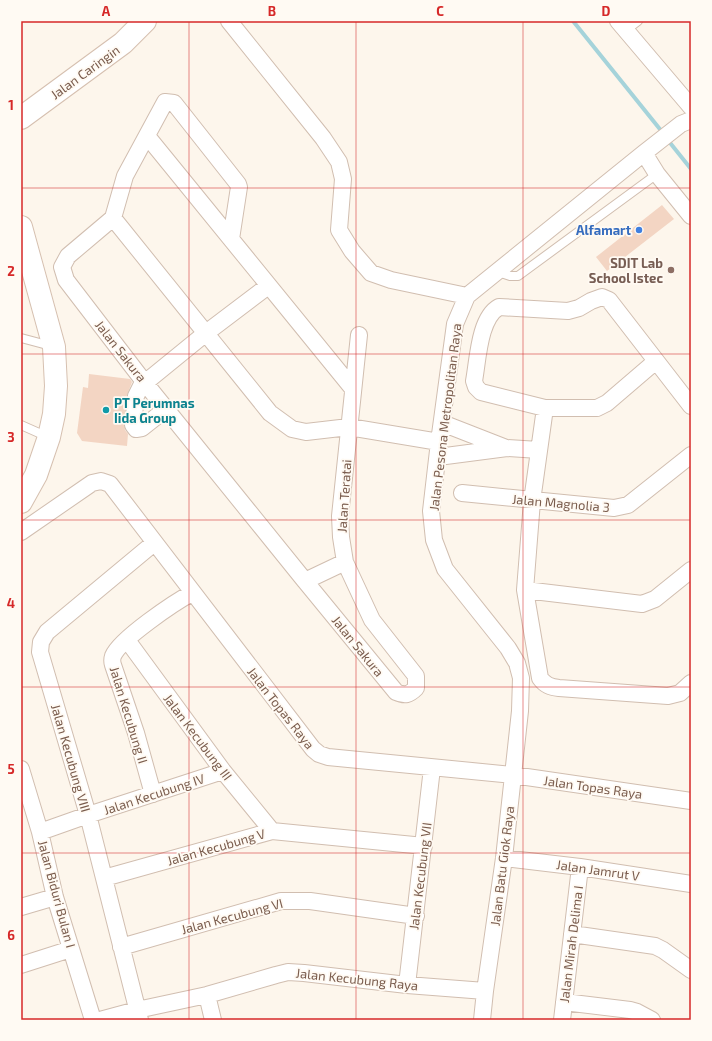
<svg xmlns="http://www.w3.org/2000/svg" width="712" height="1041" viewBox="0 0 712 1041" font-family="'Exo 2',sans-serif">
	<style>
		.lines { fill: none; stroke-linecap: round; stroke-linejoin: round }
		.stream { stroke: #a5d3da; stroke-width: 4 }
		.building { fill: #f3d5c3 }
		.service-casing { stroke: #d1beb0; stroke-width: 10 }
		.minor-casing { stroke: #d1beb0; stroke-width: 18 }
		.secondary-casing { stroke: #d6c0b0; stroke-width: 24 }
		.service { stroke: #fff; stroke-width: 8 }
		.minor { stroke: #fff; stroke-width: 16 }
		.secondary { stroke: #fff; stroke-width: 22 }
		.grid { fill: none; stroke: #d62828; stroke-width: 1; stroke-opacity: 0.55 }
		.shop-dot { fill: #3f7fe0; stroke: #fffaf3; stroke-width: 1.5 }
		.education-dot { fill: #8d6e63; stroke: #fffaf3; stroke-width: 1.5 }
		.culture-dot { fill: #0f9aa8; stroke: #fffaf3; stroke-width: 1.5 }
		.labels { text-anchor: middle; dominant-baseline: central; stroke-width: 3.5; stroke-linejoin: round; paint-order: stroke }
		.street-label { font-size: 13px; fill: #7a5c4d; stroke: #fffaf3 }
		.shop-label { font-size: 13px; font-weight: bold; fill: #366cbe; stroke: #fffaf3; text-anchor: end }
		.education-label { font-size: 13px; font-weight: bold; fill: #785e54; stroke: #fffaf3; text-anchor: end }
		.culture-label { font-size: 13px; font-weight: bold; fill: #0d838f; stroke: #fffaf3; text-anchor: start }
		.neatline { fill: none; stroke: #d62828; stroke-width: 1.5 }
		.grid-label { font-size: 13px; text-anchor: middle; font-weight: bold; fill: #d62828 }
	</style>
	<rect width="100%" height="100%" fill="#fdf6ec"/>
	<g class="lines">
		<path class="stream" d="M573 21 663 133
			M667 139 691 169"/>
	</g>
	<path class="building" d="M662 205 674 219 607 271 596 257Z
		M89 374 130 379 132 382 127 395 124 424 125 430 128 434 127 446 82 441 77 433 83 387 88 388Z"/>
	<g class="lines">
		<defs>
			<path id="service" d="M625 31 638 21
				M498 272 510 276H518L657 174
				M21 338 51 346
				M21 425 48 437"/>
			<path id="minor" d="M229 21 323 138 339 162 343 179 339 230 352 251 371 273 391 280 467 296
				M618 21 691 107
				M147 136 353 389
				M644 153 657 174 691 216
				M113 218 68 256 62 267 66 280 145 383 305 581
				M113 218 270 413 292 429 306 432 349 427 439 442
				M113 218 125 176 165 102 174 103 238 184 239 187 231 239
				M656 361 607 403 597 408H545L481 392 476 387 474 381C478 360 479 318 499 307L568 311 579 308 591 301 602 297 609 300 691 406
				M545 408 532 501 525 590 540 678C545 685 550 687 559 688L668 696 680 693 691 683
				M166 409 142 428 136 429 133 425 136 396 141 386 206 333 268 286
				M442 423 506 448
				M438 457 507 448 539 450
				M462 493 614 508 628 505 691 455
				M21 532 92 483 101 481 110 484 313 749 319 754 328 757 513 775 691 801
				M345 562 305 581 396 692C405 696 409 695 416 688V676L372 620 345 562 341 537 340 516 359 335
				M525 590 642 604 655 599 691 570
				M127 640 223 771 272 831
				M21 769 40 832 55 897 93 1020
				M153 794 136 733 113 665C112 662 112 659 113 656 120 639 175 602 192 593
				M40 832 88 815 223 771
				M504 858 580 867 691 884
				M104 878 272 831 424 846
				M21 907 55 897
				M572 934 655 946 663 950 691 970
				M121 947 281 901H310L416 916
				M21 965 71 949
				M407 985 432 768
				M207 995 213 1020
				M564 1002 630 1010 637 1012 652 1020
				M100 1020 137 1010 207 995 276 975 288 972 304 973 407 985 485 991
				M140 1020 88 815 40 652 41 642 47 632 154 543
				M482 1020 485 991 504 858 520 711 521 678 517 663 508 648 445 569 434 540 431 511 439 442 455 324 467 296 644 153 681 124 691 120
				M562 1020 580 867"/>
			<path id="secondary" d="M21 118 123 43 145 21
				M21 227 54 347 56 386 54 414 49 437 36 475 21 502"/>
		</defs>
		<use href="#service" class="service-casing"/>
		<use href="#minor" class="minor-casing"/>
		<use href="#secondary" class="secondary-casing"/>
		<use href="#service" class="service"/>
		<use href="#minor" class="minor"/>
		<use href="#secondary" class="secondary"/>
	</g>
	<path class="grid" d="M189 21V1020M356 21V1020M523 21V1020M21 188H691M21 354H691M21 520H691M21 687H691M21 853H691"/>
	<circle class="shop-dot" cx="639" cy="230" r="4"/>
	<circle class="education-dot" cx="671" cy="270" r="4"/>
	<circle class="culture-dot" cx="106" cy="410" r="4"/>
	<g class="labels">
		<g class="street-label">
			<text transform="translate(85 72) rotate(-36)">Jalan Caringin</text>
			<text transform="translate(121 351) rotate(52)">Jalan Sakura</text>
			<text transform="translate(445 417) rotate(-83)">Jalan Pesona Metropolitan Raya</text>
			<text transform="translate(344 496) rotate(-86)">Jalan Teratai</text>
			<text transform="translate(561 503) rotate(5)">Jalan Magnolia 3</text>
			<text transform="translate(358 646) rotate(51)">Jalan Sakura</text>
			<text transform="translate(281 708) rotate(52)">Jalan Topas Raya</text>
			<text transform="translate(129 715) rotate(73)">Jalan Kecubung II</text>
			<text transform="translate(198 737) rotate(53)">Jalan Kecubung III</text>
			<text transform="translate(71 758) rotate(74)">Jalan Kecubung VIII</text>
			<text transform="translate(593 787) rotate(8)">Jalan Topas Raya</text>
			<text transform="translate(154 794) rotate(-18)">Jalan Kecubung IV</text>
			<text transform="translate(216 847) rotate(-16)">Jalan Kecubung V</text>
			<text transform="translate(502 866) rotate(-83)">Jalan Batu Giok Raya</text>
			<text transform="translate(598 870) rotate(8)">Jalan Jamrut V</text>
			<text transform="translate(420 876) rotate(-83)">Jalan Kecubung VII</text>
			<text transform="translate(57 894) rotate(75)">Jalan Biduri Bulan I</text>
			<text transform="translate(232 916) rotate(-15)">Jalan Kecubung VI</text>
			<text transform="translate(571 944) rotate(-83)">Jalan Mirah Delima I</text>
			<text transform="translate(357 979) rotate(6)">Jalan Kecubung Raya</text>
		</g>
		<g class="shop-label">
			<text x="631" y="230">Alfamart</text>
		</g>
		<g class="education-label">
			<text x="663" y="263">SDIT Lab<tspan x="663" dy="15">School Istec</tspan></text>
		</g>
		<g class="culture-label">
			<text x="114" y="403">PT Perumnas<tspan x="114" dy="15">Iida Group</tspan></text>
		</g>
	</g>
	<rect width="712" height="1041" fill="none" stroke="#fffaf3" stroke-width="44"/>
	<rect x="22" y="22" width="668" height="997" class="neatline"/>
	<g class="grid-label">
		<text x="106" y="16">A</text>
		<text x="272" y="16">B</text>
		<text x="440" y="16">C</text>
		<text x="606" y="16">D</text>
		<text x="11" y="110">1</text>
		<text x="11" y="276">2</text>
		<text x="11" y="442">3</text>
		<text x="11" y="608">4</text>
		<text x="11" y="774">5</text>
		<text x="11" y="940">6</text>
	</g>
</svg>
